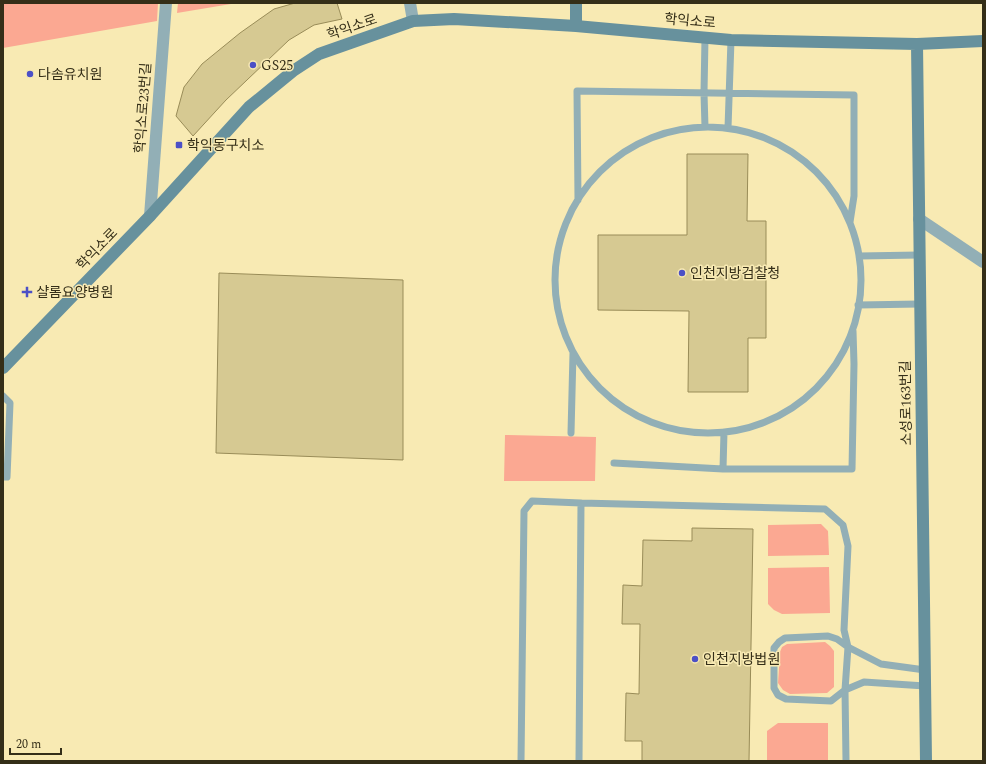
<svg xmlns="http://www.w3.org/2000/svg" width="986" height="764" viewBox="0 0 986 764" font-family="Spectral,'Noto Sans KR',serif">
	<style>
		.green { fill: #fba892 }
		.building { fill: #d6c992; stroke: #998c58 }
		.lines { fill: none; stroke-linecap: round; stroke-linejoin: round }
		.lane { stroke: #92afb6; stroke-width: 7 }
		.street { stroke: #92afb6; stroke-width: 12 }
		.secondary { stroke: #67919d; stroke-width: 12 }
		.poi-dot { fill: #4c50c6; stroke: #f8eab3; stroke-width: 1.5 }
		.labels { text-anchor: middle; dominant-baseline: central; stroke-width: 3; stroke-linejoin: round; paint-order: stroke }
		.street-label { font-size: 14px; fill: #342e18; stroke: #f8eab3 }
		.poi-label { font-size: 14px; fill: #342e18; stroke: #f8eab3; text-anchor: start }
	</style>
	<rect width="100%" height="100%" fill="#f8eab3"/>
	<path class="green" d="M3 3H158L157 21 3 48Z
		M178 3H237L177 13Z
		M505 435 596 437 595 481H504Z
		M821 524 828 531 829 555 768 556V525Z
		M829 567 830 613 782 614 774 610 768 604V568Z
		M825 642 830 646 834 651V687L827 693 790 694 783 690 778 683 780 652 782 647 787 644Z
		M778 723H828V761H767V731Z"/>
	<path class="building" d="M295 3H337L342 19 314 25 289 40 226 100 193 136 176 116 184 87 202 64 240 33 274 9Z
		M687 154H748L747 221H766V338H748V392H688L689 311 598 310V235H687Z
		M219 273 403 280V460L216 453Z
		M692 528 753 529 749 761H642V741H625L626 693 639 694 640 624H622L623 585 642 586 643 540 692 541Z"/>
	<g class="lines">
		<path class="lane" d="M705 127 704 93 705 38
			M555 280a153 153 0 1 1 306 0a153 153 0 1 1-306 0Z
			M728 128 731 40
			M578 200 577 91 854 95V196L850 222
			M859 256 919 255
			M858 305 920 304
			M3 396 10 403 7 477H3
			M724 432 723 469H852L854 364 853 331
			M571 433 573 353
			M614 463 723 469
			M828 636 837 639 848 647 845 690 831 701 786 699 778 695 774 688V648L779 642 785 638Z
			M521 761 524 511 532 501 581 503
			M579 761 581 503 825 509 843 525 848 546 844 630 848 647 881 664 925 670
			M846 761 845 690 864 682 925 686"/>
		<path class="street" d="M410 3 413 21
			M150 216 166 3
			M919 219 983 262"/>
		<path class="secondary" d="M576 26V3
			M917 44 926 761
			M3 368 150 216 249 107 293 71 319 54 413 21 454 19 576 26 731 40 917 44 983 41"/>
	</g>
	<g class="poi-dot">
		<circle cx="253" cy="65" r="4"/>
		<circle cx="30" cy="74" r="4"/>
		<rect x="175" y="141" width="8" height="8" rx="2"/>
		<circle cx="682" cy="273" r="4"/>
		<path d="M25 286h4v4h4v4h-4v4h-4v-4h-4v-4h4z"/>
		<circle cx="695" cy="659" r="4"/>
	</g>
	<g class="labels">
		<g class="street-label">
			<text transform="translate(690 21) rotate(5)">학익소로</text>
			<text transform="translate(352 27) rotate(-19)">학익소로</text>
			<text transform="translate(143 108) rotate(-86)">학익소로23번길</text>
			<text transform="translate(97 249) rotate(-46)">학익소로</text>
			<text transform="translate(906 403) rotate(-91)">소성로163번길</text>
		</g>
		<g class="poi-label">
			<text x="261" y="65">GS25</text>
			<text x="38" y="74">다솜유치원</text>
			<text x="187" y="145">학익동구치소</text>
			<text x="690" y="273">인천지방검찰청</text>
			<text x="36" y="292">샬롬요양병원</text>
			<text x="703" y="659">인천지방법원</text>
		</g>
	</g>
	<rect width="986" height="764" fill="none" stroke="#342e18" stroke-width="8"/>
	<path d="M10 748v6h51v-6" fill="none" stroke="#342e18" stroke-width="2"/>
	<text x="16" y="748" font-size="12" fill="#342e18" stroke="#f8eab3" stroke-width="3" paint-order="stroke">20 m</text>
</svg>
